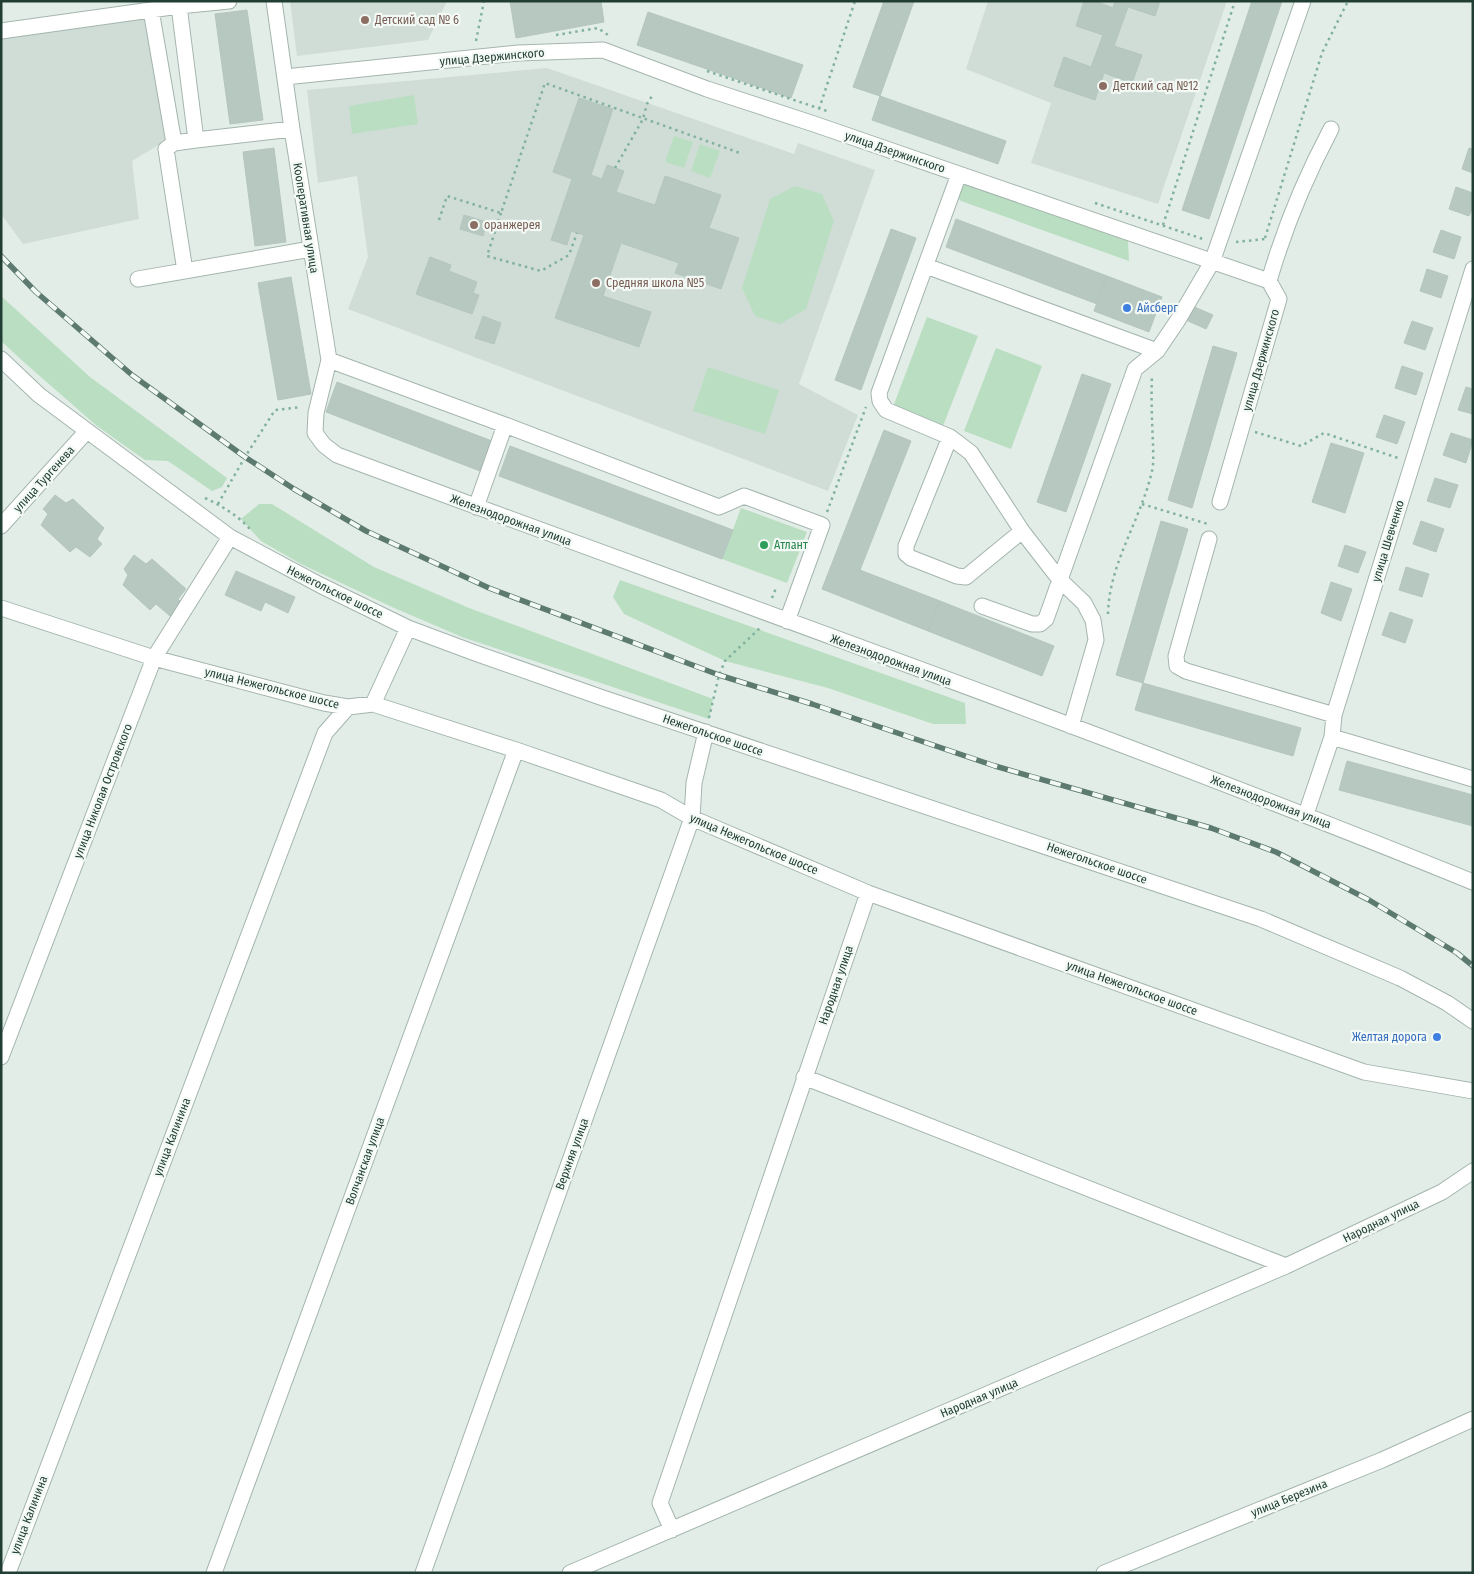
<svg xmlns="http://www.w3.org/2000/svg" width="1474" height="1574" viewBox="0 0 1474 1574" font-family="'Fira Sans Condensed',sans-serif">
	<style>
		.built { fill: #d0ddd6 }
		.green { fill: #badec1 }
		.building { fill: #b7c8c0; stroke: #b4c6be }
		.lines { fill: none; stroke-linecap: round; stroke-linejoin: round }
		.minor-casing { stroke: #a4b5ae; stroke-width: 17 }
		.path { stroke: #82b19f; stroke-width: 2.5; stroke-dasharray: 2.5 4; stroke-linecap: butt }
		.minor { stroke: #fff; stroke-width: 15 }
		.rail-casing { stroke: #5c7a6f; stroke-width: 5.5 }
		.rail { stroke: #f3f9f5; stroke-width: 4; stroke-dasharray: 11; stroke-linecap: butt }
		.education-dot { fill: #8d6e63; stroke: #f3f9f5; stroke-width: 2 }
		.shop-dot { fill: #3f7fe0; stroke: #f3f9f5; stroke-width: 2 }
		.leisure-dot { fill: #2e9e5b; stroke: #f3f9f5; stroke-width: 2 }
		.labels { text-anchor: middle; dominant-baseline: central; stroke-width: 4.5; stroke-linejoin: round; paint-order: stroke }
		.education-label { font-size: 12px; fill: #785e54; stroke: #f3f9f5; text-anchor: start }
		.street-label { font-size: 12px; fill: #213e34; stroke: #f3f9f5 }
		.shop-label { font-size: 12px; fill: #366cbe; stroke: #f3f9f5; text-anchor: start }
		.leisure-label { font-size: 12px; fill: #27864d; stroke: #f3f9f5; text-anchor: start }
	</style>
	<rect width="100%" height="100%" fill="#e2ede7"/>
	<path class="built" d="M290 1H447L428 40 297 56Z
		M988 1H1227L1158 204 1031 163 1051 103 966 69Z
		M146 17 167 140 132 161 139 219 23 244 1 214V38Z
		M547 68 794 154 798 143 875 170 799 384 858 415 828 491 348 309 368 257 357 176 318 183 307 90Z"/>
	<path class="green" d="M414 95 418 124 352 134 349 106Z
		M674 136 693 142 684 168 665 162Z
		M700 144 720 151 710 178 691 171Z
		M968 184 1128 241 1129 261 961 201 956 196 960 187Z
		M795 186 822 194 834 221 806 309 780 324 755 316 742 288 770 199Z
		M1 296 90 377 227 478 222 487 212 491 168 461 145 460 97 426 26 364 1 341Z
		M927 317 978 336 943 426 893 407Z
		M996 348 1042 366 1011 449 964 431Z
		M708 367 779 390 765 434 693 411Z
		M259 504H272L374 567 469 608 713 699 709 719 462 637 392 607 301 564 261 541 241 519Z
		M741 508 807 532 787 583 722 559Z
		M620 580 965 703 966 724H933L828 688 725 661 624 614 613 597Z"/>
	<path class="building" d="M510 1H601L604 22 516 38Z
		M884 1H914L880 96 853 87Z
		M1084 1H1095L1113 8 1115 1H1160L1155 16 1128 7 1114 46 1142 55 1132 83 1104 73 1095 100 1054 86 1064 57 1091 67 1103 35 1076 26Z
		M1252 1H1282L1209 219 1182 210Z
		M247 10 263 120 230 124 215 14Z
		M648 12 803 65 791 98 637 45Z
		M880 96 1006 141 998 164 872 120Z
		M579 98 613 109 591 175 602 179 607 165 624 171 616 192 655 205 665 176 721 195 709 228 739 238 721 289 675 273 679 263 621 243 603 296 651 312 639 347 555 318 584 235 571 231 567 245 551 240 572 179 553 172Z
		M274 148 286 242 255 246 243 152Z
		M1469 148 1473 149V173L1462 169Z
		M1456 187 1473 193V206L1469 216 1449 209Z
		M464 215 487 222 483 236 460 229Z
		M956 219 1107 276 1097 304 946 247Z
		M891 229 916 238 861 390 835 380Z
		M1441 230 1461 237 1454 259 1433 252Z
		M430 257 451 265 449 271 477 282 473 293 479 295 472 314 416 294Z
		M1427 269 1448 276 1441 298 1420 291Z
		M1107 276 1162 297 1149 332 1094 311Z
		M291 277 311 394 278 400 258 283Z
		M1192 306 1213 315 1206 329 1186 320Z
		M483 316 501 323 494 344 475 338Z
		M1412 321 1433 328 1425 350 1404 343Z
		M1213 346 1237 353 1192 508 1168 500Z
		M1402 366 1423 373 1416 395 1395 388Z
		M1082 374 1111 384 1066 512 1037 502Z
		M337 382 492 441 480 471 326 412Z
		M1466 387 1473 389V414L1458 410Z
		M1384 415 1405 422 1397 444 1376 437Z
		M884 430 911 441 860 570 940 601 928 631 822 589Z
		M1451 433 1473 440 1466 463 1443 455Z
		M1331 443 1364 453 1345 513 1312 502Z
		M510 446 733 530 722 559 499 476Z
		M1435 478 1458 485 1450 508 1427 501Z
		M55 495 66 503 73 499 104 528 97 539 102 544 90 557 76 547 70 552 41 525 48 514 43 509Z
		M1161 521 1188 529 1143 683 1116 675Z
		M1421 521 1444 529 1436 552 1413 544Z
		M1345 545 1366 552 1358 573 1338 566Z
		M134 555 146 564 152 559 186 589 178 599 182 603 170 616 156 604 150 610 123 585 128 575 124 569Z
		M1406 567 1429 574 1422 597 1399 590Z
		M236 571 295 597 288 613 265 602 261 611 225 595Z
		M1331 582 1352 589 1341 621 1321 613Z
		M940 601 1054 646 1042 676 928 631Z
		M1390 612 1413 620 1405 643 1382 635Z
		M1143 683 1301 728 1293 756 1135 710Z
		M1347 761 1473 795V826L1339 790Z"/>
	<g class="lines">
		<defs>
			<path id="minor" d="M274 1 292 129 329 360 316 413 315 433 324 445 337 455C717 596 1098 730 1473 882
				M179 6 196 140 292 129
				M151 10 174 143
				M1 31 179 6 229 1
				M285 77 518 53 603 50 707 89 814 124 1269 281 1279 299 1220 502
				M959 174 879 393 880 401 886 410 950 437 971 453 1022 531 1060 580 1084 603 1093 620 1096 640 1071 726
				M926 266 1157 351
				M185 271 166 149 174 143 196 140
				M138 279 311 249
				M1269 281C1284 229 1305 178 1331 129
				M1 359 39 395 230 537 320 585 408 628 475 653 603 698 1261 919 1400 978 1447 1003 1473 1021
				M329 360 505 425
				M950 437 906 546V554L911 558 957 576 966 577 1022 531
				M476 507 505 425 719 507 744 496 822 525 787 621
				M1 526 86 432
				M1209 539 1176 656 1177 666 1186 671 1334 715
				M982 606 1032 624H1040L1046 619 1135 369 1157 351 1178 320 1212 262 1303 1
				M1 608 154 658 324 703 348 707 373 704 516 750 661 800 692 818 868 893 1364 1072 1473 1091
				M373 704 408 628
				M1332 737 1473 779
				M1306 814 1332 737 1334 715 1473 269
				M1 1057 154 658 230 537
				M804 1077 1286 1266
				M672 1530 660 1503 868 893
				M8 1573 325 733 348 707
				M214 1573 516 750
				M423 1573 692 818 694 783 706 732
				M570 1573 1286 1266 1442 1192 1473 1171
				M1104 1573 1382 1460 1473 1419"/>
		</defs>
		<use href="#minor" class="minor-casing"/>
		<path class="path" d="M556 35 598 28 608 35
			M476 41 484 1
			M707 71 830 112
			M819 109 855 1
			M615 168 643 119 647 104 652 96
			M1095 203 1203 239
			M501 213 487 256 541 271 569 255 577 233
			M439 220 447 196 501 213 545 83 740 153
			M1163 225 1235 1
			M1265 238 1322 53 1348 1
			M1236 242 1265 239
			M1255 432 1301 446 1324 433 1398 458
			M205 498C222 506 237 515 250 529
			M218 504 245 457 275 410 301 407
			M1142 504 1208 524
			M827 512 866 407
			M772 598 776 588
			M1108 614C1109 563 1141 520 1152 471 1154 463 1153 453 1153 444 1152 421 1151 398 1152 375
			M709 718 719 675 725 661 761 627"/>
		<use href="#minor" class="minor"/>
		<defs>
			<path id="rail" d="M1 256 36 292 132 375 245 457 294 489 366 531 489 588 719 675 812 704 995 766 1211 828 1276 852 1369 900 1457 953 1473 966"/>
		</defs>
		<use href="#rail" class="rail-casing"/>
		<use href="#rail" class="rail"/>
	</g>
	<g class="education-dot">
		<circle cx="365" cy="20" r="5"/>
		<circle cx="1103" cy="86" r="5"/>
		<circle cx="474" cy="225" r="5"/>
		<circle cx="596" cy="283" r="5"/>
	</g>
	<g class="shop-dot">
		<circle cx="1127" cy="308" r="5"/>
		<circle cx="1437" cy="1037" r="5"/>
	</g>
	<circle class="leisure-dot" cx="764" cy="545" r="5"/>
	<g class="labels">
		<g class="education-label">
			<text x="375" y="20">Детский сад № 6</text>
			<text x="1113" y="86">Детский сад №12</text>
			<text x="484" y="225">оранжерея</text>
			<text x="606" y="283">Средняя школа №5</text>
		</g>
		<g class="street-label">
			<text transform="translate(492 57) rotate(-5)">улица Дзержинского</text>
			<text transform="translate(895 152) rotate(19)">улица Дзержинского</text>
			<text transform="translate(306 218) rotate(81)">Кооперативная улица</text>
			<text transform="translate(1261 360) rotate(-74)">улица Дзержинского</text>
			<text transform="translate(44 479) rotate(-48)">улица Тургенева</text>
			<text transform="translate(511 520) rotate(20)">Железнодорожная улица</text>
			<text transform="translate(1388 541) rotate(-73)">улица Шевченко</text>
			<text transform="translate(335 592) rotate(26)">Нежегольское шоссе</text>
			<text transform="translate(891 660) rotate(20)">Железнодорожная улица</text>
			<text transform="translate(272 688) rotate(14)">улица Нежегольское шоссе</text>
			<text transform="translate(713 735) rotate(19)">Нежегольское шоссе</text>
			<text transform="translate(103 791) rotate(-69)">улица Николая Островского</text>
			<text transform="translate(1271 802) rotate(21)">Железнодорожная улица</text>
			<text transform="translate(754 844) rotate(23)">улица Нежегольское шоссе</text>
			<text transform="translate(1097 863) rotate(19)">Нежегольское шоссе</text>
			<text transform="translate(836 985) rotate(-71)">Народная улица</text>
			<text transform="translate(1132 988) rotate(20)">улица Нежегольское шоссе</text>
			<text transform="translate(172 1137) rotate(-69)">улица Калинина</text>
			<text transform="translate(572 1154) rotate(-70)">Верхняя улица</text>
			<text transform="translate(365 1161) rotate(-70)">Волчанская улица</text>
			<text transform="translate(1381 1221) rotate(-26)">Народная улица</text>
			<text transform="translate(979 1398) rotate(-23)">Народная улица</text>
			<text transform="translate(1289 1498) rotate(-22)">улица Березина</text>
			<text transform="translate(29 1515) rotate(-69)">улица Калинина</text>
		</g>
		<g class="shop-label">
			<text x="1137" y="308">Айсберг</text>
			<text x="1427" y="1037" text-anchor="end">Желтая дорога</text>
		</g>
		<g class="leisure-label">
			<text x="774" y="545">Атлант</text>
		</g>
	</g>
	<rect width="1474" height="1574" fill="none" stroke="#213e34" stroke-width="5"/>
</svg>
